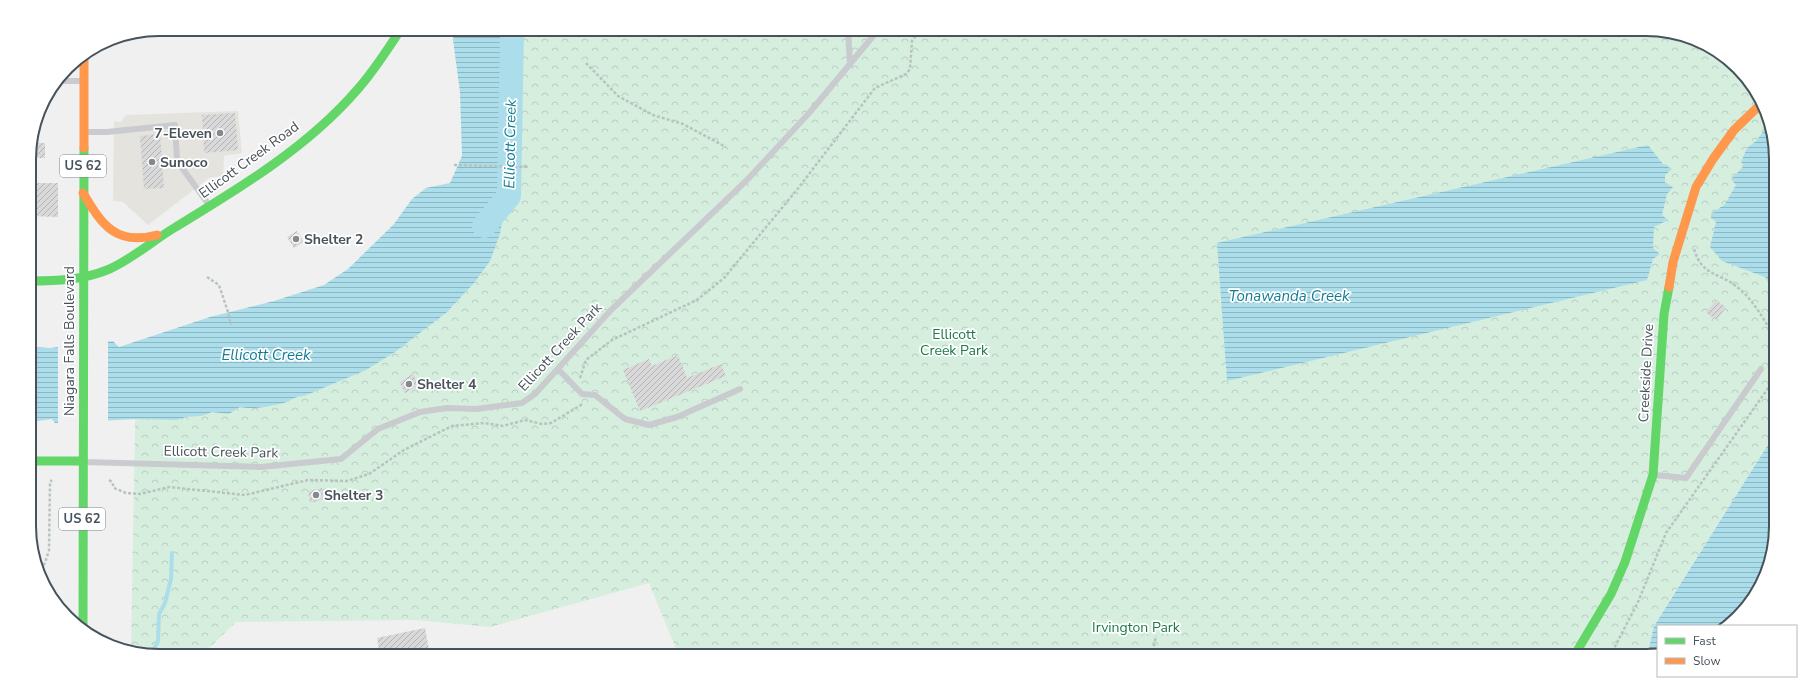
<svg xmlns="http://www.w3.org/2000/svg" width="1805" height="685" viewBox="0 0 1805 685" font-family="'Nunito Sans',sans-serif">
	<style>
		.commercial { fill: #e4e3de }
		.forest { fill: url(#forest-crowns) }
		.water { fill: url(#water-rules) }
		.pier { fill: #f0f0f0 }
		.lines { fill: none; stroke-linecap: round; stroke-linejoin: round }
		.stream { stroke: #abdeea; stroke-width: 4 }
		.river { stroke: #abdeea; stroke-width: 24 }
		.building { fill: url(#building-hatch) }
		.path { stroke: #b8c3c0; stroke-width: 2.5; stroke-dasharray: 3 2; stroke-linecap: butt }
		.lane { stroke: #c9cbce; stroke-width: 6 }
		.fast { stroke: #63d668; stroke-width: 9 }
		.slow { stroke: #ff974d; stroke-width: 9 }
		.poi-dot { fill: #82898f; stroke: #fff; stroke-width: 1.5 }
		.labels { text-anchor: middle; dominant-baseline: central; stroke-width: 3.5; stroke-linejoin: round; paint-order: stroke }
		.shield { fill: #fff; stroke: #7e868c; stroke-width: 1 }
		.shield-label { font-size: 13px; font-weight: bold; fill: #47525b }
		.poi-label { font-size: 14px; font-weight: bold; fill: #47525b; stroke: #fff; text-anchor: start }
		.street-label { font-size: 14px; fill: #47525b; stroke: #fff }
		.park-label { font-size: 14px; fill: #1b7a49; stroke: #fff }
		.water-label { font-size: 15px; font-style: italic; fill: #127c95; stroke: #fff }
		.rim { fill: none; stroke: #47525b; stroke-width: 2 }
	</style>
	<defs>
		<pattern id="forest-crowns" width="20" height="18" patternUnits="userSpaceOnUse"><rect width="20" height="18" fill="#d5eede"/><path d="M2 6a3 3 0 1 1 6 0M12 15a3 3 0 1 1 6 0" fill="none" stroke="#b8cec1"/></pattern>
		<pattern id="water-rules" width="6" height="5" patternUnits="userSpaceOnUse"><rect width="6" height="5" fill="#abdeea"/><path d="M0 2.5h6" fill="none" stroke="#8db7c1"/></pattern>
		<pattern id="building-hatch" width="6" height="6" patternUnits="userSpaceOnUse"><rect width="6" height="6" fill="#d9d9da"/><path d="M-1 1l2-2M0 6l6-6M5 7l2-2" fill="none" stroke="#b2b3b4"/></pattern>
	</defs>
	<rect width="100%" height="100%" fill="#f0f0f0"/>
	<path class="commercial" d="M238 111 242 153 224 156 223 176 209 178 148 225 123 202 113 201 114 121 121 122 126 115Z"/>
	<path class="forest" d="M512 29H1646L1688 36 1744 73 1763 101 1775 141 1776 432 1654 625 1649 648 1645 656H679L649 583 490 627 416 620 236 622 201 656H159L131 652 136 372 399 327 509 196Z"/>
	<path class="water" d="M454 29H504L505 64 513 74 514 124 507 172V192L500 234 490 261 474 283 446 313 395 352 366 370 304 396C295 396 292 400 284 403 272 406 253 410 240 407L229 414 212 412 201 416 185 417 177 420 138 419 55 423 52 419 31 422 30 347 50 348 113 341 119 347 210 317 274 301 324 285 348 269 394 224 412 199 426 188 450 183 462 156 460 92 453 40Z
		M1770 126 1775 141V294L1765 277 1722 261 1710 247 1716 222 1711 218V214L1725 204 1736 185 1731 179 1744 166 1741 162 1747 148 1756 141 1765 129Z
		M1648 145 1663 164 1672 169 1665 175V183L1673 187 1667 194 1662 215 1668 220 1654 227 1653 248 1660 254 1653 259 1647 280 1227 381 1217 243Z
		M1776 432C1776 481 1784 558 1754 599 1746 609 1737 617 1728 626H1658V655L1645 656 1649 648 1654 626Z"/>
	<path class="pier" d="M108 340V423L58 424V345Z"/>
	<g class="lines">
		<path class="stream" d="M151 655 158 641 159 614 165 603 171 579 172 553"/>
		<path class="river" d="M484 226 509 196 512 29"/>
	</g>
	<path class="building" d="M235 113 238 150 204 153 202 115Z
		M160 134 164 188 144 189 140 136Z
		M31 143H45V158H29Z
		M29 183H58V217L30 216Z
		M297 231 304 242 294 248 287 237Z
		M1716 300 1726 307 1717 320 1706 313Z
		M678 355 687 378 721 364 726 376 640 411 623 370 649 359 652 366Z
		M413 374 419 386 405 393 399 382Z
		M322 488 324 499 310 503 308 491Z
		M425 628 429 650 402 656H380L377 638Z"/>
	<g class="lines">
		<path class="path" d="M586 63 618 96 653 115 683 124 726 147
			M454 165 529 167
			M1694 249C1702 276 1718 272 1736 286 1754 300 1764 320 1775 338
			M207 277 219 285 228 312 231 325
			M1770 367 1776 371
			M580 378 586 360 612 340 697 300 724 278 796 191 875 88 906 74 910 69 912 41 921 29
			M109 480 112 482 114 488 126 493 140 494 169 487 245 495 308 480 347 481 369 474 404 450 452 426 484 423 503 426 525 420 542 424 551 423 581 405V403
			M40 569 45 563 49 550 50 482 52 480
			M1152 656 1156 636
			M1610 656 1638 602 1666 533 1776 377"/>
		<path class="lane" d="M848 29 850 65
			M58 81H82
			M87 132H107L175 125 177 161 209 205
			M558 369 582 394 595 395 625 419 649 425 677 417 740 389
			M84 462 261 467 341 459 378 429 420 412 447 408 476 409 522 403 535 394 611 310 747 180 810 112 879 29
			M1654 475 1686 478 1761 369"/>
		<path class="fast" d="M30 281C56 281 83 280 107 270 128 262 154 240 174 228 238 189 307 148 357 90 374 71 387 50 401 29
			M31 461H82
			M83 627 84 148
			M1574 656 1611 594 1625 562 1653 475 1664 314 1669 287"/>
		<path class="slow" d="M84 148V54
			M83 193C102 225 116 246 157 235
			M1669 287 1673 262 1696 187 1713 159 1734 130 1763 102"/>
	</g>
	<g class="poi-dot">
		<circle cx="220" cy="133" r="4"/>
		<circle cx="152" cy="162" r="4"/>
		<circle cx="296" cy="239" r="4"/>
		<circle cx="409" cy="384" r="4"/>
		<circle cx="316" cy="495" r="4"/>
	</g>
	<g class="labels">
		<g class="shield">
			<rect x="60" y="155" width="46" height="22" rx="3"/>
			<rect x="59" y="508" width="46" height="22" rx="3"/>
		</g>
		<g class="shield-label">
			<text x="83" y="166">US 62</text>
			<text x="82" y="519">US 62</text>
		</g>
		<g class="poi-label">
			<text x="212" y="133" text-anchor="end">7-Eleven</text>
			<text x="160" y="162">Sunoco</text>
			<text x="304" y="239">Shelter 2</text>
			<text x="417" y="384">Shelter 4</text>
			<text x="324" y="495">Shelter 3</text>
		</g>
		<g class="street-label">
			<text transform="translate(249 160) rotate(-36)">Ellicott Creek Road</text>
			<text transform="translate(69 341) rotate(-90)">Niagara Falls Boulevard</text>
			<text transform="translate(560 347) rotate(-47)">Ellicott Creek Park</text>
			<text transform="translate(1646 373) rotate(-87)">Creekside Drive</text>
			<text transform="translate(221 452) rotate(1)">Ellicott Creek Park</text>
		</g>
		<g class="park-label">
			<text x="954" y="334">Ellicott<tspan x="954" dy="16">Creek Park</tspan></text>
			<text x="1136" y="627">Irvington Park</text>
		</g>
		<g class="water-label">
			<text transform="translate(510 144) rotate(-89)">Ellicott Creek</text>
			<text x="1289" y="296">Tonawanda Creek</text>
			<text x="266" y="355">Ellicott Creek</text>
		</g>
	</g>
	<path d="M0 0H1805V685H0ZM159 36H1646A123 123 0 0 1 1769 159V526A123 123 0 0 1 1646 649H159A123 123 0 0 1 36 526V159A123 123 0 0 1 159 36Z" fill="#fff" fill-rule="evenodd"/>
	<path class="rim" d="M159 36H1646A123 123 0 0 1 1769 159V526A123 123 0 0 1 1646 649H159A123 123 0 0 1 36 526V159A123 123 0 0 1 159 36Z"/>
	<rect x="1657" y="625" width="140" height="52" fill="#ffffff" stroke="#b5babd"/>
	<rect x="1665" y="638" width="20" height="6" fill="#63d668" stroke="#b5babd"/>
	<text x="1693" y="645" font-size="12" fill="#47525b">Fast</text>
	<rect x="1665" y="658" width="20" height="6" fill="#ff974d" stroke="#b5babd"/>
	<text x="1693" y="665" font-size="12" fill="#47525b">Slow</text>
</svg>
